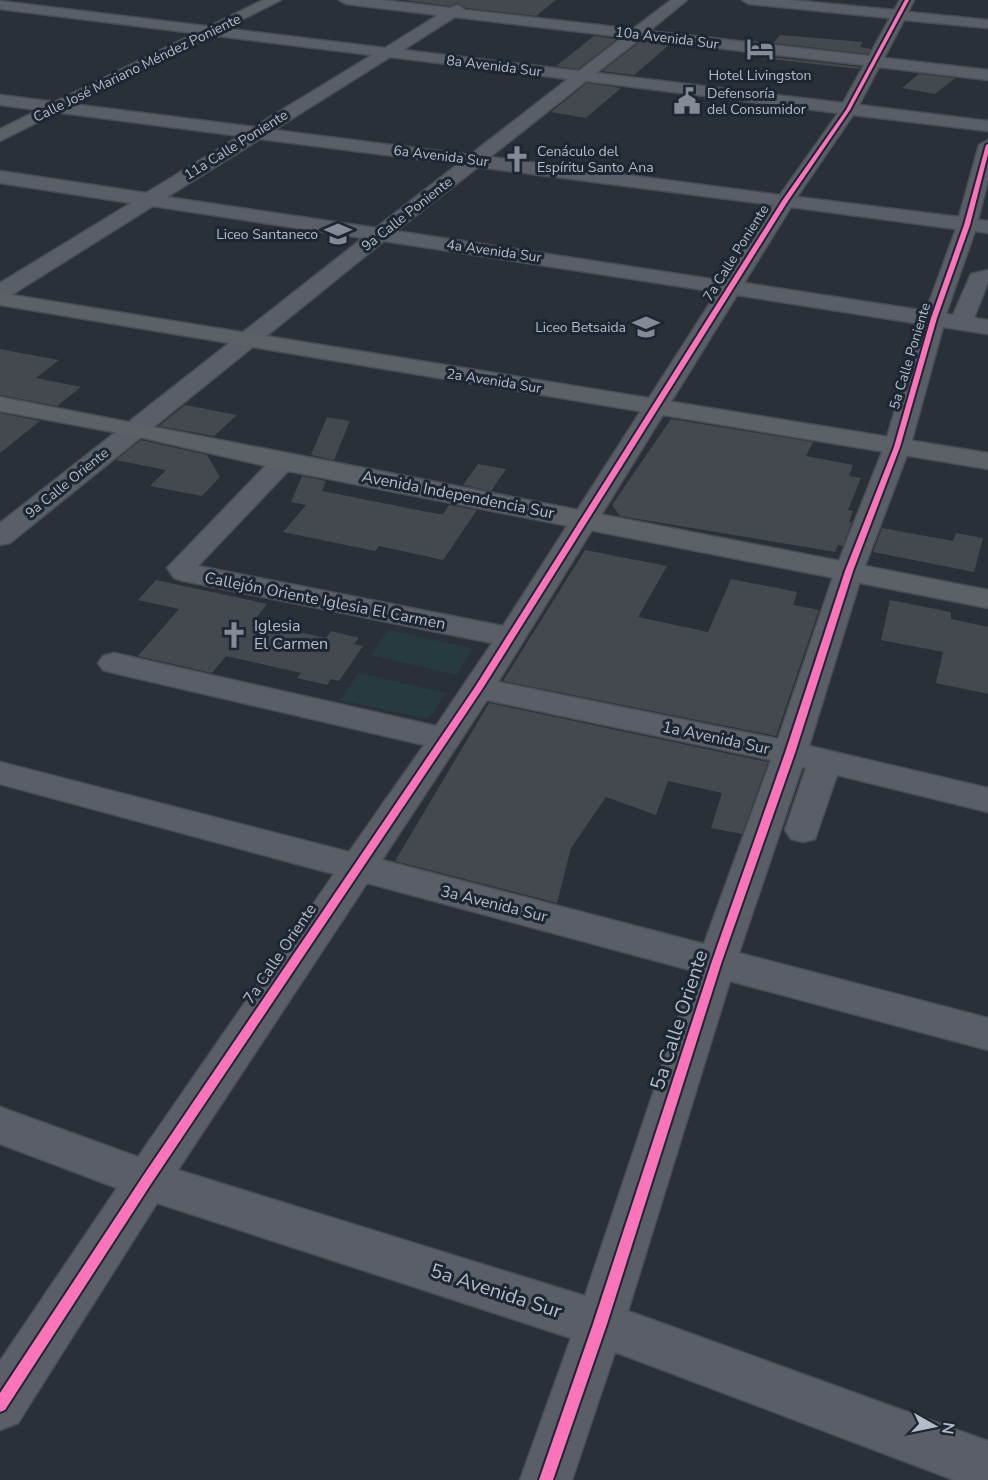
<svg xmlns="http://www.w3.org/2000/svg" width="988" height="1480" viewBox="0 0 988 1480" font-family="'Nunito Sans',sans-serif">
	<style>
		.green { fill: #273a3e }
		.building { fill: #444950 }
		.lines { fill: none; stroke-linecap: round; stroke-linejoin: round }
		.minor-casing { stroke: #484c53; stroke-width: 3 }
		.major-casing { stroke: #484c55; stroke-width: 3 }
		.minor { fill: #5a5e66; fill-rule: evenodd }
		.major { fill: #5c6168; fill-rule: evenodd }
		.cycleway-casing { stroke: #1d2633; stroke-width: 4 }
		.cycleway { fill: #fb73b8; fill-rule: evenodd }
		.labels { text-anchor: middle; dominant-baseline: central; stroke-width: 6; stroke-linejoin: round; paint-order: stroke }
		.far-street-label { font-size: 14px; fill: #b4bcc9; stroke: #1d2633 }
		.far-poi-label { font-size: 14px; fill: #b4bcc9; stroke: #1d2633; text-anchor: start }
		.street-label { font-size: 16px; fill: #b4bcc9; stroke: #1d2633 }
		.poi-label { font-size: 16px; fill: #b4bcc9; stroke: #1d2633; text-anchor: start }
		.near-street-label { font-size: 20px; fill: #b4bcc9; stroke: #1d2633 }
	</style>
	<rect width="100%" height="100%" fill="#2a3038"/>
	<path class="green" d="M388 630 468 647 472 649 457 675 371 655Z
		M359 673 446 693 429 719 340 700Z"/>
	<path class="building" d="M403 0H556L536 16 466 8 457 3 450 6Z
		M780 35 863 42 860 47 871 49 868 54 773 43Z
		M594 36 617 39 578 69 556 66Z
		M641 41 669 45 634 75 602 71Z
		M763 56 860 67 859 69 761 58Z
		M919 74 955 78 935 94 902 88Z
		M587 83 621 88 586 118 551 112Z
		M0 349 59 360 36 378 81 387 57 406 0 395Z
		M185 405 237 415 214 436 159 426Z
		M0 413 40 421 0 453Z
		M327 417 350 421 334 460 311 455Z
		M671 419 813 442 806 456 853 465 849 476 861 478 848 510 853 511 849 522H852L843 546 838 545 835 552 620 516 612 505Z
		M141 440 207 455 220 477 202 496 150 486 166 470 116 460Z
		M478 464 506 469 491 491 463 485Z
		M302 476 326 481 322 491 438 514H443L449 505 477 510 443 560 379 546 375 551 283 532 306 505 291 502Z
		M882 528 953 541 956 533 983 538 974 572 873 552Z
		M585 550 667 566 638 617 708 632 731 579 797 592 793 605 819 610 776 736 503 681Z
		M156 580 267 604 253 622 326 638 331 631 359 638 354 644 363 646 339 681 331 679 327 685 297 678 301 673 226 656 212 673 138 656 179 609 138 600Z
		M890 600 951 612V619L988 627V694L936 683 943 652 881 640Z
		M489 703 768 762 742 834 711 828 722 793 668 781 656 815 606 797 571 848 557 903 395 861Z"/>
	<g class="lines">
		<defs>
			<path id="minor" d="M339 0H382L450 8 458 5 465 10 633 29 671 0H687L649 31 869 56 890 18 749 4 742 0H791L894 10 900 0H914L908 12 988 20V28L904 20 884 58 988 70V80L879 67 859 105 988 121V131L853 115 797 197 959 217 979 145 988 140V180L978 220 988 221V233L975 231 946 314 953 315 971 274 988 270V282L974 318 988 320V334L943 327 910 447 863 571 809 746 988 788V812L837 775 815 839 803 842 791 839 785 830 806 768 802 767 739 953 988 1018V1050L730 981 628 1311 988 1441V1480H954L615 1352 572 1480H520L571 1338 157 1203 18 1423 0 1430V1361L117 1188 0 1144V1107L138 1157 334 874 0 784V762L349 852 424 745 114 673 103 670 98 663 103 656 114 653 436 726 492 643 184 581 174 578 167 568 274 457 283 454 292 457 296 462 292 467 198 566 503 626 717 292 384 241 10 543 0 545V523L363 238 153 206 8 297 0 298V283L131 203 0 183V171L146 193 240 136 0 105V95L254 127 372 55 0 9V1L385 48 438 15 346 4ZM455 17 623 37 579 71 403 50ZM640 39 864 65 843 103 596 73ZM390 57 568 79 470 155 274 130ZM586 81 838 113 780 195 490 157ZM260 139 458 164 376 228 167 197ZM478 167 773 205 724 281 396 231ZM791 207 956 229 926 311 744 283ZM737 295 921 324 884 447 835 571 778 739 498 682ZM487 700 771 760 704 944 382 860ZM367 883 694 971 585 1296 178 1170Z"/>
			<path id="major" d="M263 0H281L0 141V129Z
				M0 293 988 453V469L0 305Z
				M0 397 988 590V608L283 470 135 436 0 411Z"/>
		</defs>
		<use href="#minor" class="minor-casing"/>
		<use href="#major" class="major-casing"/>
		<use href="#minor" class="minor"/>
		<use href="#major" class="major"/>
		<defs>
			<path id="cycleway" d="M905 0H909L850 110 788 201 483 688 151 1184 5 1410 0 1412V1393L143 1176 475 687 782 201 846 110Z
				M988 144V154L970 225 937 318 900 447 853 571 795 753 722 961 607 1324 553 1480H539L593 1324 712 961 785 753 845 571 894 447 931 318 964 225 986 145Z"/>
		</defs>
		<use href="#cycleway" class="cycleway-casing"/>
		<use href="#cycleway" class="cycleway"/>
	</g>
	<defs>
		<symbol id="hotel-bare" viewBox="-9 -9 18 18"><path d="M-6-4.5h1.5V1H6V5H4.5V3h-9V5H-6ZM-4 0a1.8 1.8 0 1 1 3.6 0ZM.5 0V-2.5h3Q6-2.5 6 0Z" fill="#848b96" stroke="#1d2633" stroke-width="2.5" paint-order="stroke"/></symbol>
		<symbol id="civic-bare" viewBox="-9 -9 18 18"><path d="M-.6-6.5H3V-4.5H.6V-3L4-1V1h2V6H-6V1h2V-1L-.6-3ZM-1.2 2.5V6h2.4V2.5Z" fill="#848b96" stroke="#1d2633" stroke-width="2.5" paint-order="stroke"/></symbol>
		<symbol id="church-bare" viewBox="-9 -9 18 18"><path d="M-1.2-6h2.4v3.5h3.3v2.4h-3.3V6h-2.4V-.1h-3.3v-2.4h3.3Z" fill="#848b96" stroke="#1d2633" stroke-width="2.5" paint-order="stroke"/></symbol>
		<symbol id="school-bare" viewBox="-9 -9 18 18"><path d="M0-5L7-2L0 1L-7-2ZM-4 1L0 2.5L4 1V4Q0 6-4 4Z" fill="#848b96" stroke="#1d2633" stroke-width="2.5" paint-order="stroke"/></symbol>
	</defs>
	<g fill-rule="evenodd">
		<use href="#hotel-bare" x="741" y="30" width="38" height="38"/>
		<use href="#civic-bare" x="668" y="82" width="38" height="38"/>
		<use href="#church-bare" x="498" y="140" width="38" height="38"/>
		<use href="#school-bare" x="319" y="215" width="38" height="38"/>
		<use href="#school-bare" x="627" y="308" width="38" height="38"/>
		<use href="#church-bare" x="215" y="616" width="38" height="38"/>
	</g>
	<g class="labels">
		<g class="far-street-label">
			<text transform="translate(667 38) rotate(7)">10a Avenida Sur</text>
			<text transform="translate(494 66) rotate(7)">8a Avenida Sur</text>
			<text transform="translate(137 68) rotate(-26)">Calle José Mariano Méndez Poniente</text>
			<text transform="translate(236 145) rotate(-32)">11a Calle Poniente</text>
			<text transform="translate(441 156) rotate(7)">6a Avenida Sur</text>
			<text transform="translate(407 214) rotate(-38)">9a Calle Poniente</text>
			<text transform="translate(494 251) rotate(8)">4a Avenida Sur</text>
			<text transform="translate(736 253) rotate(-58)">7a Calle Poniente</text>
			<text transform="translate(910 356) rotate(-73)">5a Calle Poniente</text>
			<text transform="translate(494 381) rotate(9)">2a Avenida Sur</text>
			<text transform="translate(67 483) rotate(-39)">9a Calle Oriente</text>
		</g>
		<g class="far-poi-label">
			<text x="760" y="75" text-anchor="middle">Hotel Livingston</text>
			<text x="707" y="93">Defensoría<tspan x="707" dy="16">del Consumidor</tspan></text>
			<text x="537" y="151">Cenáculo del<tspan x="537" dy="16">Espíritu Santo Ana</tspan></text>
			<text x="318" y="234" text-anchor="end">Liceo Santaneco</text>
			<text x="626" y="327" text-anchor="end">Liceo Betsaida</text>
		</g>
		<g class="street-label">
			<text transform="translate(458 495) rotate(11)">Avenida Independencia Sur</text>
			<text transform="translate(325 601) rotate(11)">Callejón Oriente Iglesia El Carmen</text>
			<text transform="translate(716 738) rotate(12)">1a Avenida Sur</text>
			<text transform="translate(494 904) rotate(14)">3a Avenida Sur</text>
			<text transform="translate(280 954) rotate(-56)">7a Calle Oriente</text>
		</g>
		<g class="poi-label">
			<text x="254" y="626">Iglesia<tspan x="254" dy="18">El Carmen</tspan></text>
		</g>
		<g class="near-street-label">
			<text transform="translate(679 1020) rotate(-72)">5a Calle Oriente</text>
			<text transform="translate(496 1291) rotate(18)">5a Avenida Sur</text>
		</g>
	</g>
	<g transform="translate(934 1426) rotate(99)" stroke="#1d2633" stroke-width="4.5" paint-order="stroke">
	<path d="M0-4.5L10 22L0 15L-10 22Z" fill="#b4bcc9"/>
	<text y="-9" font-size="16" font-weight="bold" text-anchor="middle" fill="#b4bcc9">N</text>
	</g>
</svg>
